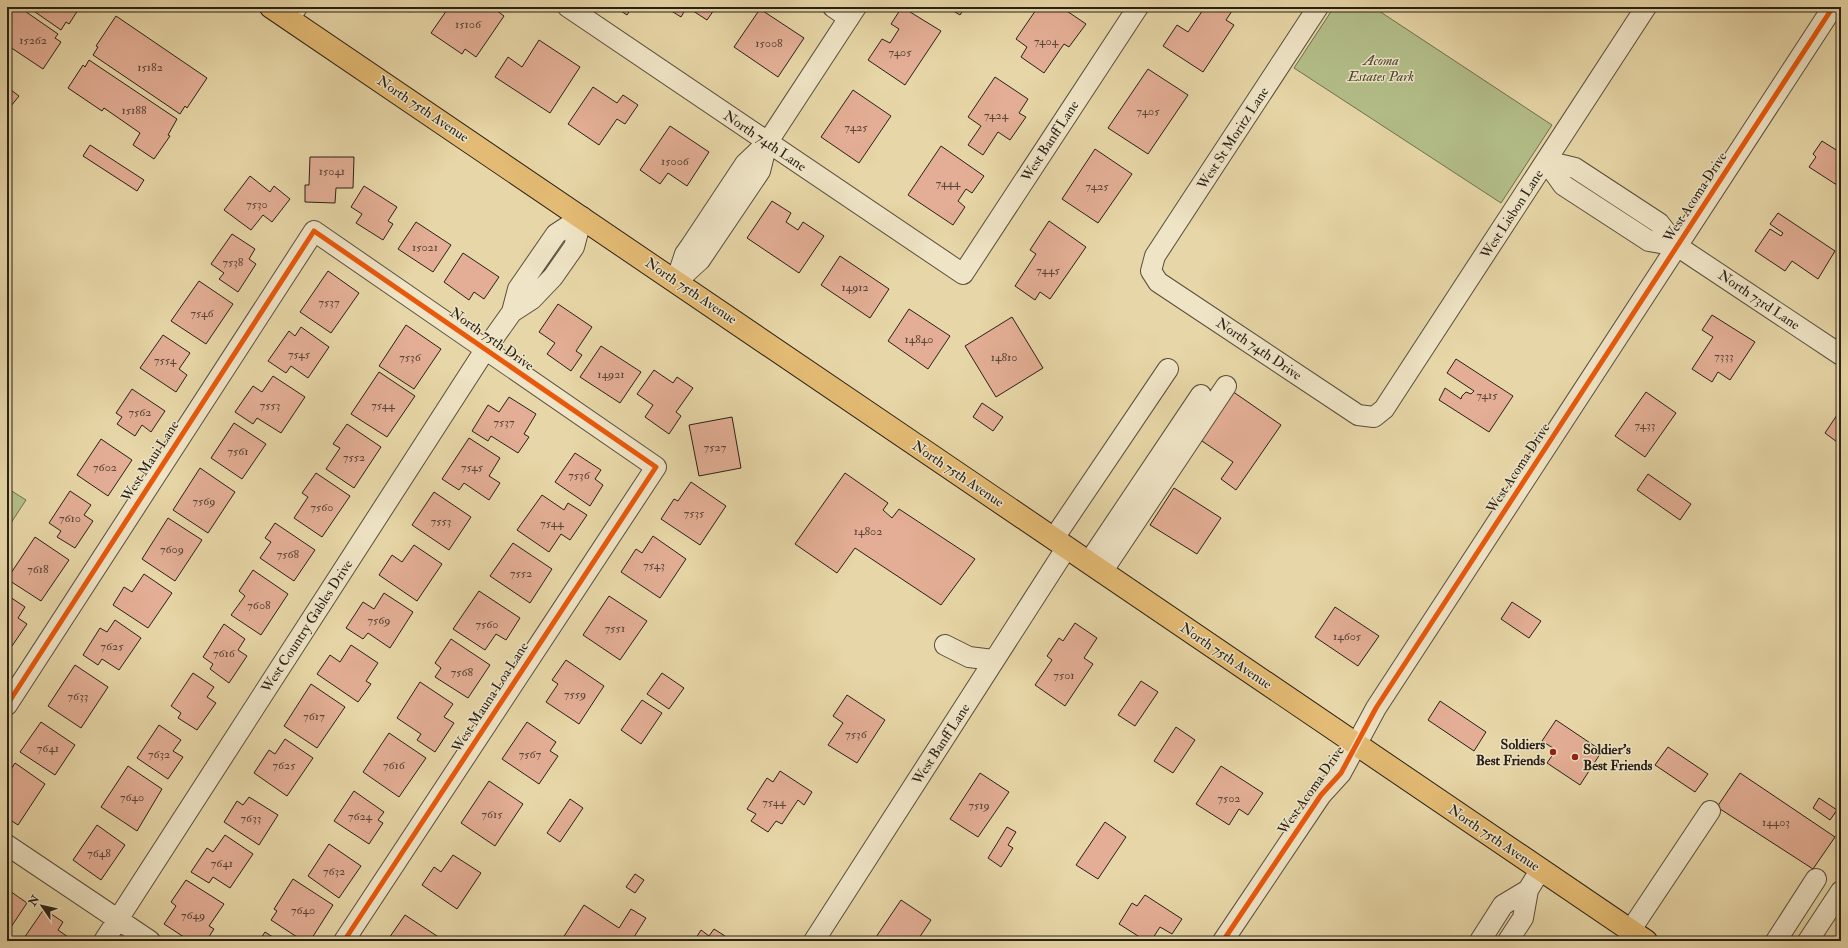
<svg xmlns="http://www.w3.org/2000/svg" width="1848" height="948" viewBox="0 0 1848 948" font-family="'IM FELL Double Pica',serif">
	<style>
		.green { fill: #b3be89; stroke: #6e7050 }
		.building { fill: #e3ae95; stroke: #292117 }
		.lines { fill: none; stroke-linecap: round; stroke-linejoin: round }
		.minor-casing { stroke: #584e3b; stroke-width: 22 }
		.major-casing { stroke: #292117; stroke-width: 24 }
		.minor { stroke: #efe4c6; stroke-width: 20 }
		.major { stroke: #e4bb74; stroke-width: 22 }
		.cycleway-casing { stroke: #efe4c6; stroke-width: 8 }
		.cycleway { stroke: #e8590c; stroke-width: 5 }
		.poi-dot { fill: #8f2418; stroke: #efe4c6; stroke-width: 1.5 }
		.labels { text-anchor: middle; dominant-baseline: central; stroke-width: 3; stroke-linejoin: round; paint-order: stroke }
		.number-label { font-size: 12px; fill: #584436 }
		.park-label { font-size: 14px; font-style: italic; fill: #4c4834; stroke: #efe4c6 }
		.street-label { font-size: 14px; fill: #292117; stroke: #efe4c6 }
		.poi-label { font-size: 14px; font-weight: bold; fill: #292117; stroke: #efe4c6; text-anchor: end }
	</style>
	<rect width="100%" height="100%" fill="#e7d6a7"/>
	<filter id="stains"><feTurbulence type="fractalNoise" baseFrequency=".005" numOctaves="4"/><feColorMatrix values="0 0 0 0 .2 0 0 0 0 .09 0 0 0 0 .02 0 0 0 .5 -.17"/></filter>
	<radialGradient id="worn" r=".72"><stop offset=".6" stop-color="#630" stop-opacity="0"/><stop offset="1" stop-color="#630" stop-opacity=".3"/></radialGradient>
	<path class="green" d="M1334 7H1373L1552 125 1501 203 1294 68Z
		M7 488 26 500 7 529Z"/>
	<path class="building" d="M7 7H19L58 34 55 38 61 42 43 69 7 45Z
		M28 7H80L69 24 66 22 61 30Z
		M402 7H413L410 12Z
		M449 7H492L504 16 476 57 465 49 462 54 431 33Z
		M615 7H632L627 15Z
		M665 7H716L707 20 687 7 681 17Z
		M902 7 941 31 905 85 868 60 882 39 890 43 899 29 891 24Z
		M947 7H965L960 15Z
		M1038 7H1061L1086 24 1069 47 1064 44 1044 73 1021 57 1027 47 1016 39Z
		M1205 7H1226L1232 11 1226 20 1234 25 1203 72 1163 46 1177 25 1188 32Z
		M760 9 804 38 778 77 734 47Z
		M116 16 207 78 187 108 185 106 180 114 93 55 98 47 96 46Z
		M539 40 580 67 550 113 495 77 508 57 522 67Z
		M89 60 177 119 168 135 170 136 154 159 133 145 140 133 104 108 102 111 68 88 83 65 85 67Z
		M1148 69 1188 95 1148 154 1108 128Z
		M995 77 1028 99 1019 113 1026 117 1010 140 998 132 983 155 968 145 981 126 968 117Z
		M7 87 19 96 11 106 7 103Z
		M593 87 617 103 623 95 638 105 625 124 617 119 599 145 568 124Z
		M853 90 891 116 859 163 821 137Z
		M670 126 709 152 687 186 668 173 660 184 640 170Z
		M1822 141 1841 153 1840 187 1809 167 1816 157 1813 154Z
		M90 145 144 180 137 191 83 156Z
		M941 146 984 176 972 193 966 189 958 201 965 207 953 225 908 195Z
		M1095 149 1132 174 1098 223 1062 199Z
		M310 157H354L353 188H336L335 203 305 202V185H309Z
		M250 176 270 192 274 186 290 199 272 222 263 215 251 230 224 210Z
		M364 186 397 207 388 221 393 224 383 240 356 223 362 214 351 207Z
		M772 201 791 213 786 222 798 230 803 222 824 236 799 273 747 238Z
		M1778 213 1835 251 1818 279 1792 261 1785 271 1755 251 1770 229 1781 236 1783 233 1770 224Z
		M1049 221 1086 247 1050 299 1040 292 1035 300 1015 286 1036 254 1030 250Z
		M416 222 451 245 433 272 398 249Z
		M232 234 255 249 249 259 256 264 238 292 219 279 224 273 211 264Z
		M463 253 499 277 484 299 474 292 469 300 444 282Z
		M840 256 889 289 870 318 821 285Z
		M328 271 359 293 331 333 300 312Z
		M199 281 233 304 206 344 171 321Z
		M558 304 592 327 576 351 582 355 571 371 547 354 555 343 539 332Z
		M909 309 950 336 928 369 888 341Z
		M1712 315 1755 342 1730 380 1718 372 1712 382 1692 369 1713 337 1702 330Z
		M1012 317 1043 368 996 397 965 346Z
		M406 325 441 349 414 389 379 366Z
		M301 327 329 347 308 378 291 366 286 373 268 361 289 331 295 336Z
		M163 335 190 353 179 369 187 375 176 392 140 368Z
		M601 346 641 372 620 403 580 377Z
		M1456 359 1513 396 1489 432 1439 400 1445 388 1461 399 1462 396 1466 392 1471 394 1474 391 1447 373Z
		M654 370 673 383 677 377 693 388 676 412 681 416 669 434 645 417 653 405 637 394Z
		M379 372 415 396 387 437 351 414Z
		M273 376 305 397 281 433 257 418 253 424 235 412 253 386 262 392Z
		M132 389 165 411 151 432 142 425 135 436 117 424 122 417 116 413Z
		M1232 391 1281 425 1236 490 1221 479 1233 462 1199 439Z
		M1646 392 1676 413 1645 457 1615 436Z
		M509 397 536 414 524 434 529 437 518 453 491 436 488 441 472 431 488 405 499 412Z
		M982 403 1003 417 993 431 973 417Z
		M1841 409V445L1825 433Z
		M732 417 741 468 699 476 689 425Z
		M234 423 266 444 242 479 211 458Z
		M347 424 381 447 354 488 326 469 340 448 333 444Z
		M469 438 500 458 489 476 500 483 489 500 464 483 459 490 442 479Z
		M101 439 132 460 108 496 77 475Z
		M575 453 601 470 595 479 603 485 590 506 555 482Z
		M200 468 235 492 208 533 173 510Z
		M316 473 350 496 322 537 294 518 308 497 302 493Z
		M845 473 888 503 883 510 892 518 899 509 975 559 941 605 855 548 837 573 795 544Z
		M1648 474 1691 504 1680 520 1637 490Z
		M691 482 726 506 700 545 661 519 674 499 678 501Z
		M1174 488 1221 518 1197 554 1150 525Z
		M70 491 91 505 84 515 93 521 75 548 57 537 61 531 49 523Z
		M434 492 471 517 449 550 412 525Z
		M542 495 564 510 568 503 587 515 570 540 561 534 549 552 517 530Z
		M168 518 202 540 175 581 142 559Z
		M275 523 315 550 294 581 260 558 271 542 265 538Z
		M653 536 686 559 660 598 621 572 636 549 642 553Z
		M35 537 69 560 41 601 7 579Z
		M513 543 552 569 530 603 490 576Z
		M414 545 442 564 417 601 379 575 392 555 402 562Z
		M253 570 288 594 261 635 231 615 245 596 239 591Z
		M144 574 172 593 148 628 113 605 124 587 132 592Z
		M479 591 520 618 506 640 496 634 485 650 453 629Z
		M384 593 413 612 390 648 368 633 363 639 346 628 363 602 374 609Z
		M7 595 25 607 18 618 27 624 12 646 7 642Z
		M609 596 647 621 620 660 583 635Z
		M1512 602 1541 621 1529 638 1501 619Z
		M1335 607 1379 636 1358 666 1315 637Z
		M115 620 141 638 119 670 102 659 98 665 83 655 100 628 107 632Z
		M1075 623 1097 638 1084 658 1093 664 1065 706 1035 685 1052 660 1047 656 1059 638 1063 641Z
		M224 624 245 639 238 650 247 656 229 683 210 669 213 664 203 657Z
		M451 639 490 665 468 698 435 677 441 668 435 663Z
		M351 645 378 663 366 681 371 684 358 702 317 674 330 655 340 662Z
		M566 660 604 686 579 724 546 702 558 684 552 680Z
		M75 665 108 687 81 728 48 706Z
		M193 673 214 687 207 697 216 703 197 730 178 718 181 713 171 706Z
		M662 673 684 688 669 709 647 694Z
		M1141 681 1158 692 1135 726 1118 715Z
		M420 682 453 704 444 717 454 723 435 752 417 740 421 734 397 718Z
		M311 684 345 707 317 748 284 726Z
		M847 695 885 720 857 763 828 745 843 723 833 716Z
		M642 700 662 713 641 744 621 730Z
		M1440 701 1486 732 1474 751 1428 720Z
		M1556 720 1602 751 1580 785 1547 763 1556 750 1542 741Z
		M41 722 75 745 55 775 20 752Z
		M527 722 556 742 550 751 558 756 539 784 502 759Z
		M159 725 181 740 173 751 183 757 168 779 137 758Z
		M1176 727 1195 740 1173 773 1154 761Z
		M389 733 426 758 399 797 363 772Z
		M285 739 313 758 287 796 254 773 269 750 275 754Z
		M1668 747 1708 774 1695 792 1655 765Z
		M15 763 45 784 18 825 7 818V776Z
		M128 766 162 789 137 831 101 807Z
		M1221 766 1263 793 1248 815 1239 809 1229 825 1196 804Z
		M780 771 812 792 804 805 798 800 782 824 776 821 768 832 751 821 756 814 747 809 767 778 773 782Z
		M980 773 1009 792 978 837 950 819Z
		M1740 773 1835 837 1813 869 1717 807Z
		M489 781 523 804 495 846 461 823Z
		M354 791 384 812 378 820 383 823 369 844 334 821Z
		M249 797 278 815 259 845 224 822 237 801 243 805Z
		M1819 798 1837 810 1830 820 1813 808Z
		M570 799 583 808 560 842 547 833Z
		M1105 822 1126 837 1098 879 1076 865Z
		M97 825 125 845 101 880 73 860Z
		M1007 827 1016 832 1008 845 1013 848 1001 867 988 858Z
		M225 835 253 854 230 888 213 877 209 883 191 872 207 848 213 852Z
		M329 844 361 866 339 898 308 876Z
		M453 855 481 873 457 909 422 885 434 867 441 872Z
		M635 874 644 880 635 893 626 887Z
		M293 879 333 905 310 941H303L271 920 277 911 274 909Z
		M186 880 224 904 209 926 214 929 206 941H190L164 924 176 906 171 902Z
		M7 889 27 903 7 933Z
		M1145 895 1182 919 1172 934 1160 927 1151 941H1146L1119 924 1132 903 1137 906Z
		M901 900 931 920 917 941H881L876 937Z
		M584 905 619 928 631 909 646 918 634 937 640 941H561Z
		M44 909 63 922 58 930 68 937 65 941H22Z
		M405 915 443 940 442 941H387Z
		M714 929 725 936 721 941H694L701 930 709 936Z
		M265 932 279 941H259Z"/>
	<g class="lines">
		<defs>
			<path id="minor" d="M568 7 963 274 1138 7
				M833 7 849 18
				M1318 7 1155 256 1151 271 1158 282 1358 415 1374 417 1384 409 1646 7
				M289 19 297 7
				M1546 161 1575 168 1659 223 1677 246 1841 355
				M1546 161 1563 185 1649 241 1677 246
				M676 281 685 254 690 247 745 164 767 143 856 7
				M677 281 700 260 760 171 767 143
				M512 312 518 289 556 234 582 217
				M1054 538 1168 369
				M1089 562 1201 395
				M1102 572 1226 386
				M945 645 969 657 993 660
				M7 705 314 231 656 467 344 941
				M7 845 150 941
				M1630 931 1710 811
				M104 941 485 350 512 312 532 299 553 277 574 247 582 217
				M814 941 1067 547
				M1223 941 1321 795 1341 773 1376 708 1833 7
				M1480 941 1503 905 1528 890
				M1508 941 1523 918 1528 890 1541 869
				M1776 941 1816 879
				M1808 941 1841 891"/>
			<path id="major" d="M271 7 1646 941"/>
		</defs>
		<use href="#minor" class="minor-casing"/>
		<use href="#major" class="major-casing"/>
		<use href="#minor" class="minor"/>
		<use href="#major" class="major"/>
		<defs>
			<path id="cycleway" d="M7 705 314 231 656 467 344 941
				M1223 941 1321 795 1341 773 1376 708 1833 7"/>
		</defs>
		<use href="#cycleway" class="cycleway-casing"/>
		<use href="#cycleway" class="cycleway"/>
	</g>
	<g class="poi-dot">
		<circle cx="1553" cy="752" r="4"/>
		<circle cx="1575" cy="757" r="4"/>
	</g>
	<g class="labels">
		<g class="number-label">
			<text x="468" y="24">15106</text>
			<text x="33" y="40">15262</text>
			<text x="1046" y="41">7404</text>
			<text x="769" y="43">15008</text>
			<text x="900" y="52">7405</text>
			<text x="150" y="67">15182</text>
			<text x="134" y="110">15188</text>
			<text x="1148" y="111">7405</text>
			<text x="996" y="115">7424</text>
			<text x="856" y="127">7425</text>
			<text x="675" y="161">15006</text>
			<text x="332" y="171">15041</text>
			<text x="948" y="183">7444</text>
			<text x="1097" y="186">7425</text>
			<text x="257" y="204">7530</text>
			<text x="425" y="247">15021</text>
			<text x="233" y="262">7538</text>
			<text x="1048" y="270">7445</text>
			<text x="855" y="287">14912</text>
			<text x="329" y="302">7537</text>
			<text x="202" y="313">7546</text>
			<text x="919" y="339">14840</text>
			<text x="299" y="354">7545</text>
			<text x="1724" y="356">7333</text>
			<text x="410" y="357">7536</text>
			<text x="1004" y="357">14810</text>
			<text x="165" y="360">7554</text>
			<text x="611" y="374">14921</text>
			<text x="1487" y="395">7415</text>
			<text x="270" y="405">7553</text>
			<text x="383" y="405">7544</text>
			<text x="140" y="412">7562</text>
			<text x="504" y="422">7537</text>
			<text x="1645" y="425">7433</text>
			<text x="715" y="447">7527</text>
			<text x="238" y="451">7561</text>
			<text x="354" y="457">7552</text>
			<text x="105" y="467">7602</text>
			<text x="472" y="467">7545</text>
			<text x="579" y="475">7536</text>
			<text x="204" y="501">7569</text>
			<text x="322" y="507">7560</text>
			<text x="694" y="513">7535</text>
			<text x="70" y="518">7610</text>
			<text x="441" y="521">7553</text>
			<text x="552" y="523">7544</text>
			<text x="868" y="531">14802</text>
			<text x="172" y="549">7609</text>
			<text x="288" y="554">7568</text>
			<text x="654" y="565">7543</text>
			<text x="38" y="569">7618</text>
			<text x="521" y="573">7552</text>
			<text x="259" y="605">7608</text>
			<text x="379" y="620">7569</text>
			<text x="487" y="624">7560</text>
			<text x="615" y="628">7551</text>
			<text x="1347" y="636">14605</text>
			<text x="112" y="646">7625</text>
			<text x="224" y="653">7616</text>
			<text x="462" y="672">7568</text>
			<text x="1064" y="675">7501</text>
			<text x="575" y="694">7559</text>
			<text x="78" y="696">7633</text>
			<text x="314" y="716">7617</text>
			<text x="856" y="734">7536</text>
			<text x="48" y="748">7641</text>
			<text x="159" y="754">7632</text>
			<text x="530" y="754">7567</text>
			<text x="284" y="765">7625</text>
			<text x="394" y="765">7616</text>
			<text x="132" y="797">7640</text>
			<text x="1229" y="798">7502</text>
			<text x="774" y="802">7544</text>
			<text x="979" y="805">7519</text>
			<text x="492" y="814">7615</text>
			<text x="360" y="816">7624</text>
			<text x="251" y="818">7633</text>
			<text x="1776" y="822">14403</text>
			<text x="99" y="853">7648</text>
			<text x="222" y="863">7641</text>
			<text x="334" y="871">7632</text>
			<text x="303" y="910">7640</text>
			<text x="193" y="915">7649</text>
		</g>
		<g class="park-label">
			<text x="1381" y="60">Acoma<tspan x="1381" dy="16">Estates Park</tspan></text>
		</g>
		<g class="street-label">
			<text transform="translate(423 109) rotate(34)">North 75th Avenue</text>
			<text transform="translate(1233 138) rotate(-57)">West St Moritz Lane</text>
			<text transform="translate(765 141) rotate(34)">North 74th Lane</text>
			<text transform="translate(1050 141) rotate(-57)">West Banff Lane</text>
			<text transform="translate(1695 197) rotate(-57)">West Acoma Drive</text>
			<text transform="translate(1512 214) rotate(-57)">West Lisbon Lane</text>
			<text transform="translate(691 291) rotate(34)">North 75th Avenue</text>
			<text transform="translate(1759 300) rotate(34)">North 73rd Lane</text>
			<text transform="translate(492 339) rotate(35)">North 75th Drive</text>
			<text transform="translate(1259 349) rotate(34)">North 74th Drive</text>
			<text transform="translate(150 461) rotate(-57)">West Maui Lane</text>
			<text transform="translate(1518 468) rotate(-57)">West Acoma Drive</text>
			<text transform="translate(958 474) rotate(34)">North 75th Avenue</text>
			<text transform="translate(307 626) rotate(-57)">West Country Gables Drive</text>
			<text transform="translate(1226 656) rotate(34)">North 75th Avenue</text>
			<text transform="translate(490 697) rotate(-57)">West Mauna Loa Lane</text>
			<text transform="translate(941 744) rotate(-57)">West Banff Lane</text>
			<text transform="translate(1311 790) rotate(-55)">West Acoma Drive</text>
			<text transform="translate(1494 838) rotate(34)">North 75th Avenue</text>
		</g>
		<g class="poi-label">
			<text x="1545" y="744">Soldiers<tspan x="1545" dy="16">Best Friends</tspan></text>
			<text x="1583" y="749" text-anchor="start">Soldier's<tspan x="1583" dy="16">Best Friends</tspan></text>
		</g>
	</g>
	<rect width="1848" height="948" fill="none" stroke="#e7d6a7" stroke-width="24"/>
	<rect x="8" y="8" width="1832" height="932" fill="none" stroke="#292117" stroke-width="2"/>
	<rect x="12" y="12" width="1824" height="924" fill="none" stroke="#292117"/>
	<g transform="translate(42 906) rotate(304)" stroke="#efe4c6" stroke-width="3" paint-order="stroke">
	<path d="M0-3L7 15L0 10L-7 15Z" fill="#292117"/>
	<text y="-6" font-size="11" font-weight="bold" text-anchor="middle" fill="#292117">N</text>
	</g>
	<rect width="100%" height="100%" filter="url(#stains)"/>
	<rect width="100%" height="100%" fill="url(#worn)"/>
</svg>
